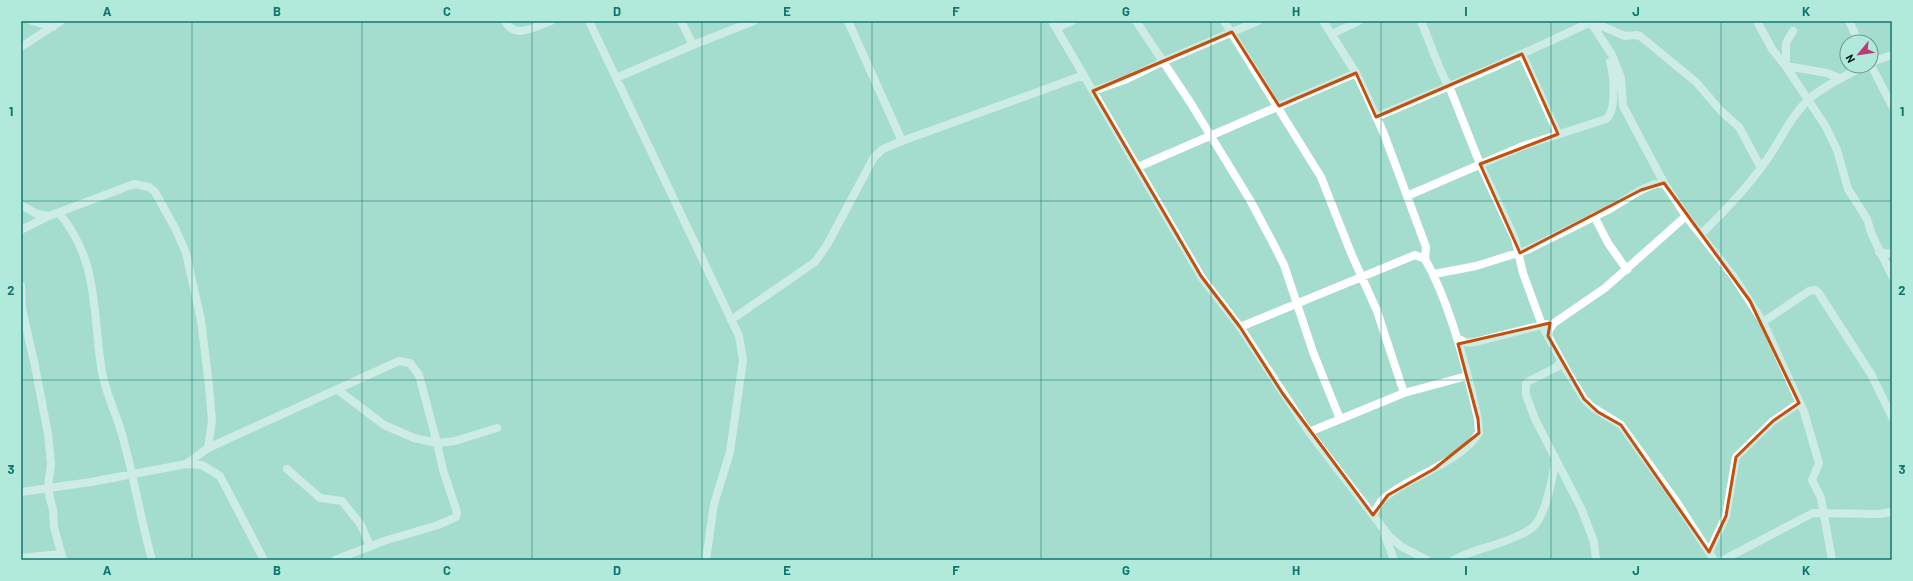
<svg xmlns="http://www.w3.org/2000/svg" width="1913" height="581" viewBox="0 0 1913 581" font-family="Barlow,sans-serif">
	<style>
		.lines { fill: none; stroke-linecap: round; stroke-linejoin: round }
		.minor { stroke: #fff; stroke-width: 8 }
		.marked { fill: none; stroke: #c64f0d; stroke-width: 3; stroke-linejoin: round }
		.grid { fill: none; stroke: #0f766e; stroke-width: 1; stroke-opacity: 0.55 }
		.neatline { fill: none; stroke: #0f766e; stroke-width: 1.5 }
		.grid-label { font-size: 13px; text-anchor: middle; font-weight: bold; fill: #0f766e }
	</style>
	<rect width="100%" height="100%" fill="#a4ddcd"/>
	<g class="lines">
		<path class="minor" d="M32 21 53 27
			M505 21C515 40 534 27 551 21
			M589 21 739 336 743 360 730 452 714 504 706 560
			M681 21 693 45
			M848 21 902 141
			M1052 21 1202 278 1240 327 1309 432 1389 536 1402 547 1427 560
			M1136 21 1190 102 1250 200 1274 245 1284 265 1313 352 1340 419
			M1224 21 1321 177 1351 253 1377 311 1404 393
			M1323 21 1356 73 1366 94 1384 134 1426 247 1425 259
			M1421 21C1426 32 1443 81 1449 86L1480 164 1515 239 1523 273 1542 325 1567 371 1584 399 1592 407 1621 425 1676 501 1714 560
			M1590 21 1612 55 1621 78 1623 106 1664 183 1686 216 1734 277 1763 322 1804 412 1819 463 1812 480 1821 498 1832 560
			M1757 21 1772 49 1787 68 1826 127 1837 150 1848 189 1867 219 1872 235 1892 276
			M1849 21 1859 42
			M1592 22 1625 36 1636 35 1640 36 1696 82 1721 111 1739 127 1761 168
			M1056 28 1072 21
			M1793 31 1786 43V66L1827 73 1839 78
			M1332 34 1359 21
			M21 47 61 21
			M1522 54 1558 134
			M1871 62 1892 55
			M1871 65 1892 106
			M616 78 693 45 754 21
			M1093 91 1127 79 1162 62 1258 21
			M1376 117 1492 68 1591 22
			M1138 167 1356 73
			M1407 196 1523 146 1606 119C1617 110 1614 75 1610 62
			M21 205 37 214 49 216
			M59 213C100 262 92 313 102 372 105 391 118 418 123 438 134 478 141 520 152 560
			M1594 216 1608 243 1627 270
			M21 230 49 216 134 184 149 187 155 192 176 230 186 253 201 320 209 386 212 421 208 448 186 464
			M1701 234C1724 212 1747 188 1766 161 1780 141 1791 116 1809 99 1826 84 1845 77 1863 66
			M1879 252 1888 254 1892 252
			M1434 274 1476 266 1527 250 1608 210 1641 190 1655 184 1664 183
			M21 285 22 309 35 366 48 434 51 463 48 487 50 499 53 509 54 527 63 560
			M731 320 815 262 827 245 874 157 883 149 902 141 1084 75
			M1763 322 1809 291 1815 290 1818 292 1871 374 1892 417
			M1240 327 1415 255 1425 259C1450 303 1467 369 1478 419L1479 433C1460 462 1414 475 1388 495L1381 501 1373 515
			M1548 336 1549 330 1554 323 1605 288 1686 216
			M1457 338 1467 343 1475 342 1546 324
			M1561 361 1557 367 1529 381 1526 384V395L1535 419 1581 508 1594 542 1596 560
			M1309 432 1404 393 1467 376
			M208 448 399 361 410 363 419 375 437 443 455 441 497 428
			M287 469 320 498 342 501 361 525 370 546
			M21 492 91 482 186 464 202 465 220 476 264 560
			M1384 533 1394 560
			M1709 552 1726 516 1736 457 1773 421 1799 403
			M21 558 60 554
			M335 560 384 541 438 525 456 517 457 512 443 470 437 443 414 438 384 425 338 390
			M1454 560C1468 552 1480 549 1494 545 1506 541 1524 535 1533 527 1546 515 1553 477 1555 460
			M1723 560 1813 513 1879 514 1892 512"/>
	</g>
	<path d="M0 0H1913V581H0ZM1232 32 1279 106 1356 73 1376 117 1522 54 1558 134 1480 164 1520 253 1641 190 1664 183 1750 301 1799 403 1773 421 1736 457 1726 516 1709 552 1621 425 1598 412 1584 399 1548 336 1550 323 1458 344 1478 419 1479 433 1434 469 1388 495 1373 515 1283 394 1240 327 1201 276 1093 91Z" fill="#a4ddcd" fill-opacity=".55" fill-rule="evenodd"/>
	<path class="marked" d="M1232 32 1279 106 1356 73 1376 117 1522 54 1558 134 1480 164 1520 253 1641 190 1664 183 1750 301 1799 403 1773 421 1736 457 1726 516 1709 552 1621 425 1598 412 1584 399 1548 336 1550 323 1458 344 1478 419 1479 433 1434 469 1388 495 1373 515 1283 394 1240 327 1201 276 1093 91Z"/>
	<path class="grid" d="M192 21V560M362 21V560M532 21V560M702 21V560M872 21V560M1041 21V560M1211 21V560M1381 21V560M1551 21V560M1721 21V560M21 201H1892M21 380H1892"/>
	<rect width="1913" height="581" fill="none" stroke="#b1eada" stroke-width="44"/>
	<g transform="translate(1859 54) rotate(241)"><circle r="19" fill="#b1eada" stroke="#6b968a"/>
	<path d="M0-3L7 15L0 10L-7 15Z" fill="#bf3979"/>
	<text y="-6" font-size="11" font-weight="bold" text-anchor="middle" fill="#031913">N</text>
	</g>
	<rect x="22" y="22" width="1869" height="537" class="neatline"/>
	<g class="grid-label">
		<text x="107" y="16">A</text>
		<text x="277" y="16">B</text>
		<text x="447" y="16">C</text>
		<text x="617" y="16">D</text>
		<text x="787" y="16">E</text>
		<text x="956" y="16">F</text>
		<text x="1126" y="16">G</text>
		<text x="1296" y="16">H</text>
		<text x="1466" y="16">I</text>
		<text x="1636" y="16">J</text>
		<text x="1806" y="16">K</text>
		<text x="11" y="116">1</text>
		<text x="1902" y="116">1</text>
		<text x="11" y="295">2</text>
		<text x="1902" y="295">2</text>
		<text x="11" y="474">3</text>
		<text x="1902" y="474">3</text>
		<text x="107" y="575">A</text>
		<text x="277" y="575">B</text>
		<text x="447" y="575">C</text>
		<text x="617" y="575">D</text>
		<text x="787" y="575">E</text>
		<text x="956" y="575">F</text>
		<text x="1126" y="575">G</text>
		<text x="1296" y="575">H</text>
		<text x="1466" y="575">I</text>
		<text x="1636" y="575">J</text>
		<text x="1806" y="575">K</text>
	</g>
</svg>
